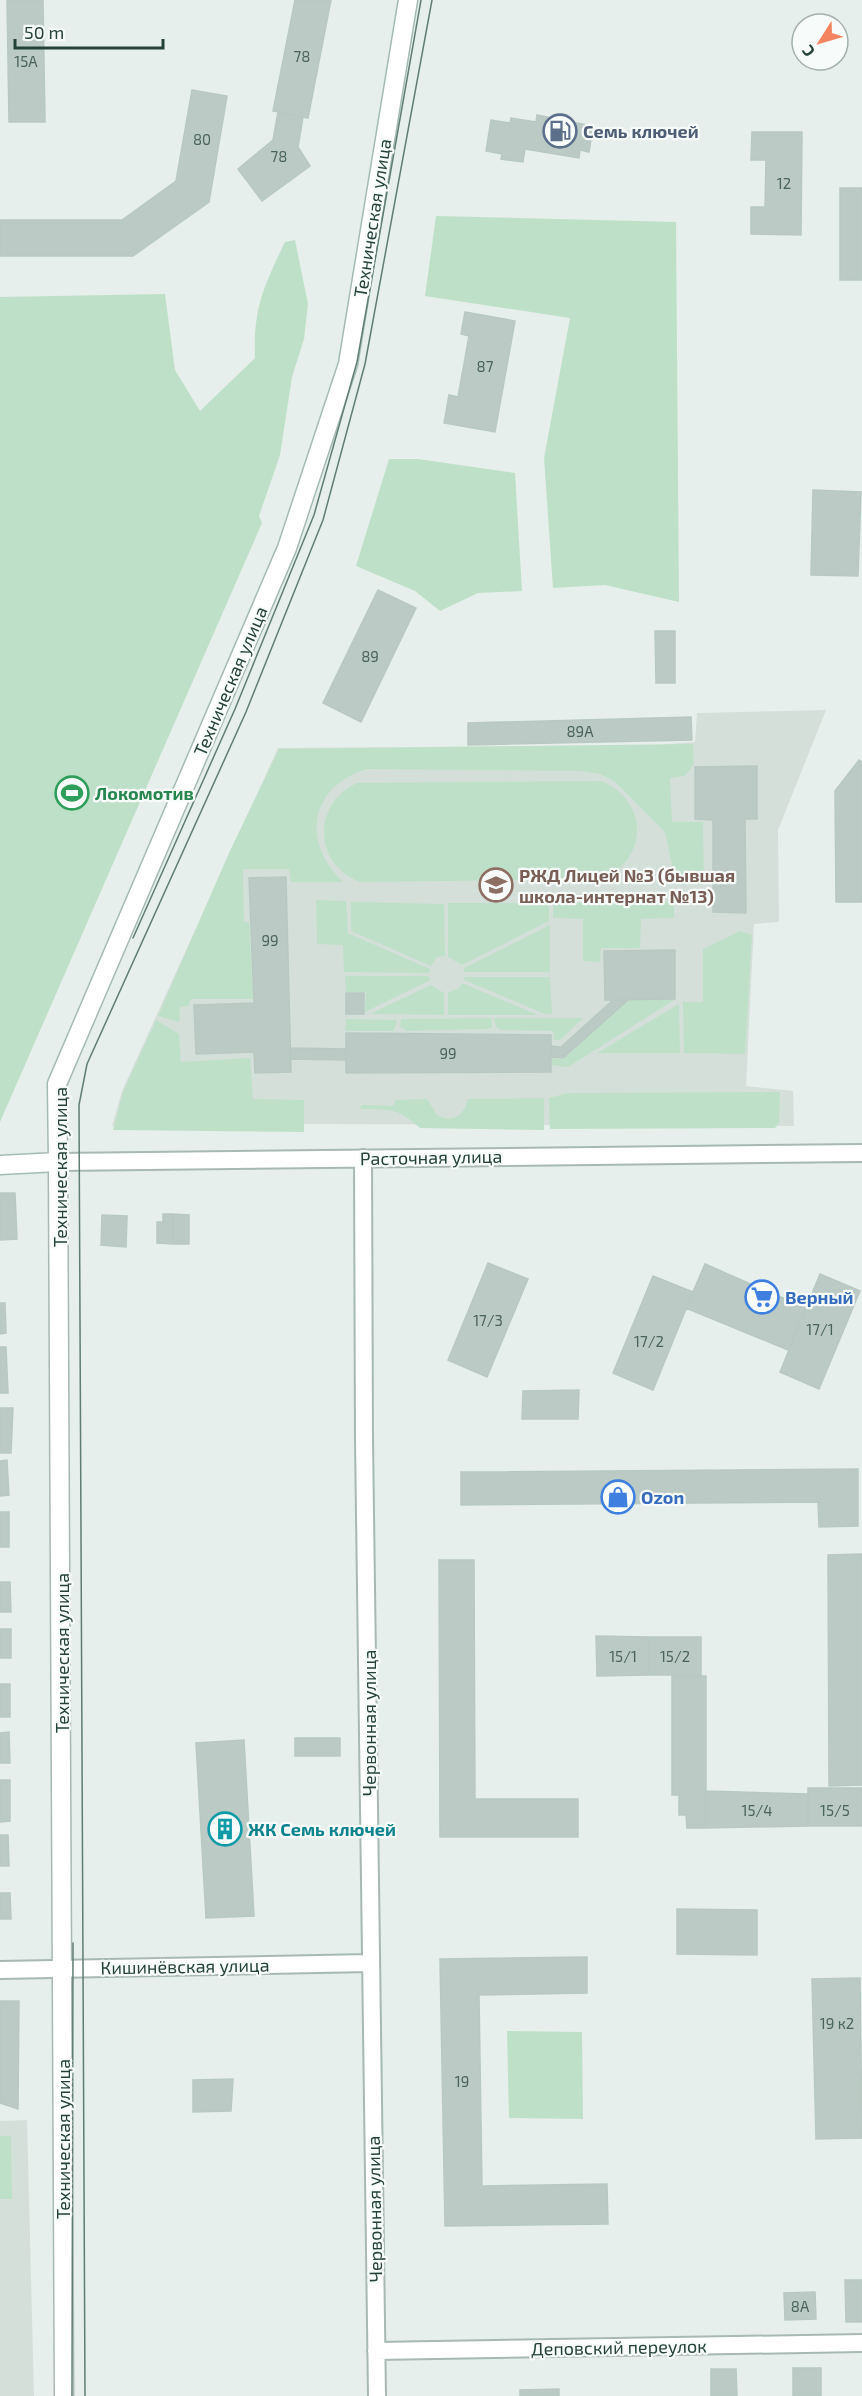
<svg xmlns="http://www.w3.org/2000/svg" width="862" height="2396" viewBox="0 0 862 2396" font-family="'Exo 2',sans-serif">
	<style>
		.built { fill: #d4dfda }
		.green { fill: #bfe0c8 }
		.building { fill: #bbcac4; stroke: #b8c9c2; stroke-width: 1.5 }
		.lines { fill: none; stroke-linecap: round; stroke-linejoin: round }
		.minor-casing { stroke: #a8b8b2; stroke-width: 20 }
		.tertiary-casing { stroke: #a8b8b2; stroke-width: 21 }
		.secondary-casing { stroke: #a4bbb3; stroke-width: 21 }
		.minor { stroke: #fff; stroke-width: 16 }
		.tertiary { stroke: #fff; stroke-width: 18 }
		.secondary { stroke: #fff; stroke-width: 18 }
		.tram { stroke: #5f7d75; stroke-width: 1.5 }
		.labels { text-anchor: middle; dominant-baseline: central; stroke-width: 4.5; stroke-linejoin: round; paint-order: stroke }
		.number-label { font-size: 15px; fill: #4a645c }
		.service-label { font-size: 18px; font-weight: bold; fill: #4e5e75; stroke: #f7fbf9; text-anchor: start }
		.street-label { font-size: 18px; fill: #24423a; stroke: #f7fbf9 }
		.leisure-label { font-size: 18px; font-weight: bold; fill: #27864d; stroke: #f7fbf9; text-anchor: start }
		.education-label { font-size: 18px; font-weight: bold; fill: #785e54; stroke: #f7fbf9; text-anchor: start }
		.shop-label { font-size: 18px; font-weight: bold; fill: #366cbe; stroke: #f7fbf9; text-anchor: start }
		.culture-label { font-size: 18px; font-weight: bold; fill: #0d838f; stroke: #f7fbf9; text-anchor: start }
	</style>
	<rect width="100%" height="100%" fill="#e6efeb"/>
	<path class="built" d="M826 710 778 830 779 922 754 924 746 1086 793 1091 794 1126 312 1124 112 1126 122 1091 278 748 655 745 695 742 697 713Z
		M27 2120 34 2396H0V2121Z"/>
	<path class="green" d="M436 216 676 222 679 602 605 585 553 588 544 458 570 318 425 296Z
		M295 240 308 304 304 339 292 377 280 455 259 516 262 523 0 1122V297L165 294 175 370 200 411 255 358C253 308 264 286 285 242Z
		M389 459H418L515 473 522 591 478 593 440 611 415 591 356 566Z
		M693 744 694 764 685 776 670 778 672 822H703L704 884 676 885 665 832 615 782 600 774 580 771 367 769C309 787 301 842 343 882H291L289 869H243L244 922H249L253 999H191L188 1006 180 1007 179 1022 158 1016 229 853 279 749Z
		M601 781C649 800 649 859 602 879L360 882C313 864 312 804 357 783Z
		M316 900 346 901 348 933 430 969 429 973 344 972 343 945 317 944Z
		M351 902 444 904 445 956 437 957 431 966 351 931Z
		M674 902V918L641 919 640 948H601L600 962 583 961V919L553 918V903Z
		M448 903H549V921L462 965 448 957Z
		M550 925V972H464V968Z
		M740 931 752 935 745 1054 684 1053 683 1002H703V949Z
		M345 976H428L430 980 365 1012 366 992H346Z
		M464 977H550L552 1014H545L464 980Z
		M462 983 538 1015H448V993L459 988Z
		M431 985 444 993V1015L370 1014Z
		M628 1000H674L568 1067 552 1065V1058L563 1059Z
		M679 1004 680 1053H597Z
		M491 1018 492 1027 487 1029 407 1031 400 1027 401 1019Z
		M494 1018H583L560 1040H554L553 1031 501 1030 496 1027Z
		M346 1019 397 1020 394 1031H345Z
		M156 1020 179 1034 181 1062 250 1058 253 1099 304 1100V1132L113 1130 123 1092Z
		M780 1092 779 1123 775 1128 550 1129 549 1098 568 1093Z
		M544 1098V1130L420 1128C397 1107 391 1110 360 1109L362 1105 393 1106 396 1100 427 1099 437 1115C453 1124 464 1115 468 1099Z
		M507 2031 582 2032 583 2119 509 2118Z
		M0 2136H11L12 2199H0Z"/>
	<path class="building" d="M7 0H43L45 122H9Z
		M295 0H331L308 118 273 111Z
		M192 90 227 96 209 202 133 256H0V220H122L176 181Z
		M278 112 303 117 298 147 310 166 262 201 238 169 273 140Z
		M537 115 593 126 589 152 580 150 579 158 525 149 523 162 501 159 502 154 486 151 491 120 510 123 511 118 536 122Z
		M752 132H802L801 235 751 234V207H765L766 160H751Z
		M840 188H862V280H840Z
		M465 312 515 321 495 432 444 423 449 395 458 397 469 336 461 334Z
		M813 490 861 492 858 576 811 575Z
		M378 590 416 608 361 722 323 703Z
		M655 631H675V683H656Z
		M691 717 692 740 468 745V723Z
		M859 760 862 762V902H836L835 791Z
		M757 766V819H745L746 913 713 912V820L695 819V767Z
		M286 877 291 1072 255 1073 254 1052 196 1054 194 1005 254 1003 249 878Z
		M675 950V999L605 1000 604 951Z
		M346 993H364V1014H346Z
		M613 1000H628L563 1058 551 1057V1046L561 1047Z
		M346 1033 551 1035V1072L346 1073Z
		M290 1048 346 1049V1060L290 1059Z
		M0 1193H15L17 1239 0 1240Z
		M163 1214H173V1244L157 1243V1222H163Z
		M173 1214 189 1215V1244H173Z
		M102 1215 127 1216 126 1247 101 1245Z
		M488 1263 528 1279 487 1377 448 1360Z
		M705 1264 806 1308 788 1350 686 1308Z
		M820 1274 860 1291 819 1389 780 1372Z
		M653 1276 693 1292 653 1390 613 1373Z
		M0 1303H5L6 1333 0 1334Z
		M0 1347H6L8 1393H0Z
		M579 1390 578 1419H522L523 1391Z
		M0 1408H13L11 1453H0Z
		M7 1460 9 1495 0 1496V1461Z
		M858 1469V1526L819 1527 818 1502 461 1505V1472Z
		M0 1512H9V1547H0Z
		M862 1554V1785L829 1786 828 1555Z
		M439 1560H474L475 1799H578V1837H440Z
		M0 1582H10L11 1612H0Z
		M0 1629H11V1658H0Z
		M596 1636 649 1637V1675L597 1676Z
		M649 1637H701V1675H649Z
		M672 1676H706V1828H687L686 1815H679V1795H672Z
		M0 1684H10V1717H0Z
		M9 1732 10 1763H0V1733Z
		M295 1738H340V1756H295Z
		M244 1740 254 1916 206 1918 196 1743Z
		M0 1780H10V1821L0 1822Z
		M808 1788H862V1826H808Z
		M706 1791 808 1794V1826L706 1828Z
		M0 1835H8L9 1866H0Z
		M0 1893H10L11 1919H0Z
		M677 1909 757 1910V1955L677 1954Z
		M587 1957V1993L479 1995 482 2186 607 2184 608 2224 445 2226 440 1959Z
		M860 1978 862 2138 816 2139 812 1979Z
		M0 2001H19L18 2109 0 2103Z
		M233 2079 231 2111 193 2112V2080Z
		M845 2280H862V2322H846Z
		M815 2292 816 2319 785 2320 784 2293Z
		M793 2368H821V2396H793Z
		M711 2369H736L737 2396H711Z
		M559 2389V2396H520V2390Z"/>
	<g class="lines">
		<defs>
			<path id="minor" d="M363 1158 364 1440 377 2396
				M58 1162 862 1153
				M0 1970 370 1963
				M376 2351 862 2343"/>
			<path id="tertiary" d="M58 1162 64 2396"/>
			<path id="secondary" d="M0 1165 58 1162 57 1084 287 548 348 364 408 0"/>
		</defs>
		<use href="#minor" class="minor-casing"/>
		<use href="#tertiary" class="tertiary-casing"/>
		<use href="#secondary" class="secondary-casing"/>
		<use href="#minor" class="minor"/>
		<use href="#tertiary" class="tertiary"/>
		<use href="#secondary" class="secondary"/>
		<path class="tram" d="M133 938 235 709 314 515 357 362 421 0
			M72 2396 73 1943
			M85 2396 79 1105 87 1064 246 712 323 520 365 364 432 0"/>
	</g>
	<defs>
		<symbol id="fuel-ring" viewBox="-11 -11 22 22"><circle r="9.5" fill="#f7fbf9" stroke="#5c6f8a" stroke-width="1.5"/><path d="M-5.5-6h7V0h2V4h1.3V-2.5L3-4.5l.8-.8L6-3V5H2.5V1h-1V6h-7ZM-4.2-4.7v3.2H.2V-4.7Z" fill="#5c6f8a"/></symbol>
		<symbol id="stadium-ring" viewBox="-11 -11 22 22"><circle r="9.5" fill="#f7fbf9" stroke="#2e9e5b" stroke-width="1.5"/><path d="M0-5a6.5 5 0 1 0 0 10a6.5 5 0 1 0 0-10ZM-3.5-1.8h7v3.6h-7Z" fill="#2e9e5b"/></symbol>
		<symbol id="school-ring" viewBox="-11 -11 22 22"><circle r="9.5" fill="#f7fbf9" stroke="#8d6e63" stroke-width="1.5"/><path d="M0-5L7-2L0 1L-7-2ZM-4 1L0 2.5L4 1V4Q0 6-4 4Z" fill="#8d6e63"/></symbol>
		<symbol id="supermarket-ring" viewBox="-11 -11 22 22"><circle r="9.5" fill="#f7fbf9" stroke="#3f7fe0" stroke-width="1.5"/><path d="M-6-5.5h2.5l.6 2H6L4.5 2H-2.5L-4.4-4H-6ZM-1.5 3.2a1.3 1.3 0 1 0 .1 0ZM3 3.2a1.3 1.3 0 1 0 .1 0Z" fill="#3f7fe0"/></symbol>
		<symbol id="shop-ring" viewBox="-11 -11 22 22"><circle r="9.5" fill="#f7fbf9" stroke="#3f7fe0" stroke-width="1.5"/><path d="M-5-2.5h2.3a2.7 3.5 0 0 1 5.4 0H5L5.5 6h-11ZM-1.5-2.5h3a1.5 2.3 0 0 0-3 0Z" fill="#3f7fe0"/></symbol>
		<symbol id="building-ring" viewBox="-11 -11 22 22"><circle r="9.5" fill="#f7fbf9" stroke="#0f9aa8" stroke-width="1.5"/><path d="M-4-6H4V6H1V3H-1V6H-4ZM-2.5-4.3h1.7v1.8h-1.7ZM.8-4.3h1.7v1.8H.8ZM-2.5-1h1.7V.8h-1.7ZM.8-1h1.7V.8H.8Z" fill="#0f9aa8"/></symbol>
	</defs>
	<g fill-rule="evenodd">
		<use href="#fuel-ring" x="541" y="112" width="38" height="38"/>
		<use href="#stadium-ring" x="53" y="774" width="38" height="38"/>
		<use href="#school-ring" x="477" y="866" width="38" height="38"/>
		<use href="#supermarket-ring" x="743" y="1278" width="38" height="38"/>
		<use href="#shop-ring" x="599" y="1478" width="38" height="38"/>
		<use href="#building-ring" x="206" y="1810" width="38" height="38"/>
	</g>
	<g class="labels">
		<g class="number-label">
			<text x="302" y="56">78</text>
			<text x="26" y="61">15А</text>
			<text x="202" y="139">80</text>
			<text x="279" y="156">78</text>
			<text x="784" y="183">12</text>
			<text x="485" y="366">87</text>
			<text x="370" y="656">89</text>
			<text x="580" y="731">89А</text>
			<text x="270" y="940">99</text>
			<text x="448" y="1053">99</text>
			<text x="488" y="1320">17/3</text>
			<text x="820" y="1329">17/1</text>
			<text x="649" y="1341">17/2</text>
			<text x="623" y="1656">15/1</text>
			<text x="675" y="1656">15/2</text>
			<text x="757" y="1810">15/4</text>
			<text x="835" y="1810">15/5</text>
			<text x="837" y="2023">19 к2</text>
			<text x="462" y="2081">19</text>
			<text x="800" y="2306">8А</text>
		</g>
		<g class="service-label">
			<text x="583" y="131">Семь ключей</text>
		</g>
		<g class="street-label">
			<text transform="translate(372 218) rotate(-81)">Техническая улица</text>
			<text transform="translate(230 681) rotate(-67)">Техническая улица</text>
			<text transform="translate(431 1157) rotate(-1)">Расточная улица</text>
			<text transform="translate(60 1167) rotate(-90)">Техническая улица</text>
			<text transform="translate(62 1653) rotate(-90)">Техническая улица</text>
			<text transform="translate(369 1723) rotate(-90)">Червонная улица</text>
			<text transform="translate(185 1966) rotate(-1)">Кишинёвская улица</text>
			<text transform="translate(63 2139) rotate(-90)">Техническая улица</text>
			<text transform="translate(374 2209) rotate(-91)">Червонная улица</text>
			<text transform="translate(619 2347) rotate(-1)">Деповский переулок</text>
		</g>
		<g class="leisure-label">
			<text x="95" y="793">Локомотив</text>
		</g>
		<g class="education-label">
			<text x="519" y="875">РЖД Лицей №3 (бывшая<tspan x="519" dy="21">школа-интернат №13)</tspan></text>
		</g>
		<g class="shop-label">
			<text x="785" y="1297">Верный</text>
			<text x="641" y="1497">Ozon</text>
		</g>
		<g class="culture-label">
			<text x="248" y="1829">ЖК Семь ключей</text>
		</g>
	</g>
	<g transform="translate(820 42) rotate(233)"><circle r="28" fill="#f7fbf9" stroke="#a3b1ad" stroke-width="1.5"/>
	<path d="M0-4.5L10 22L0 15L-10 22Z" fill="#f4845f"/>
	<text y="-9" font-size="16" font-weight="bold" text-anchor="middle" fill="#24423a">С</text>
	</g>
	<path d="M15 39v9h148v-9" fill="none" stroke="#24423a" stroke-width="3"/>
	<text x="24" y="39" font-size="18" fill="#24423a" stroke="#f7fbf9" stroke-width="4.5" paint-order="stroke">50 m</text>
</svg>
